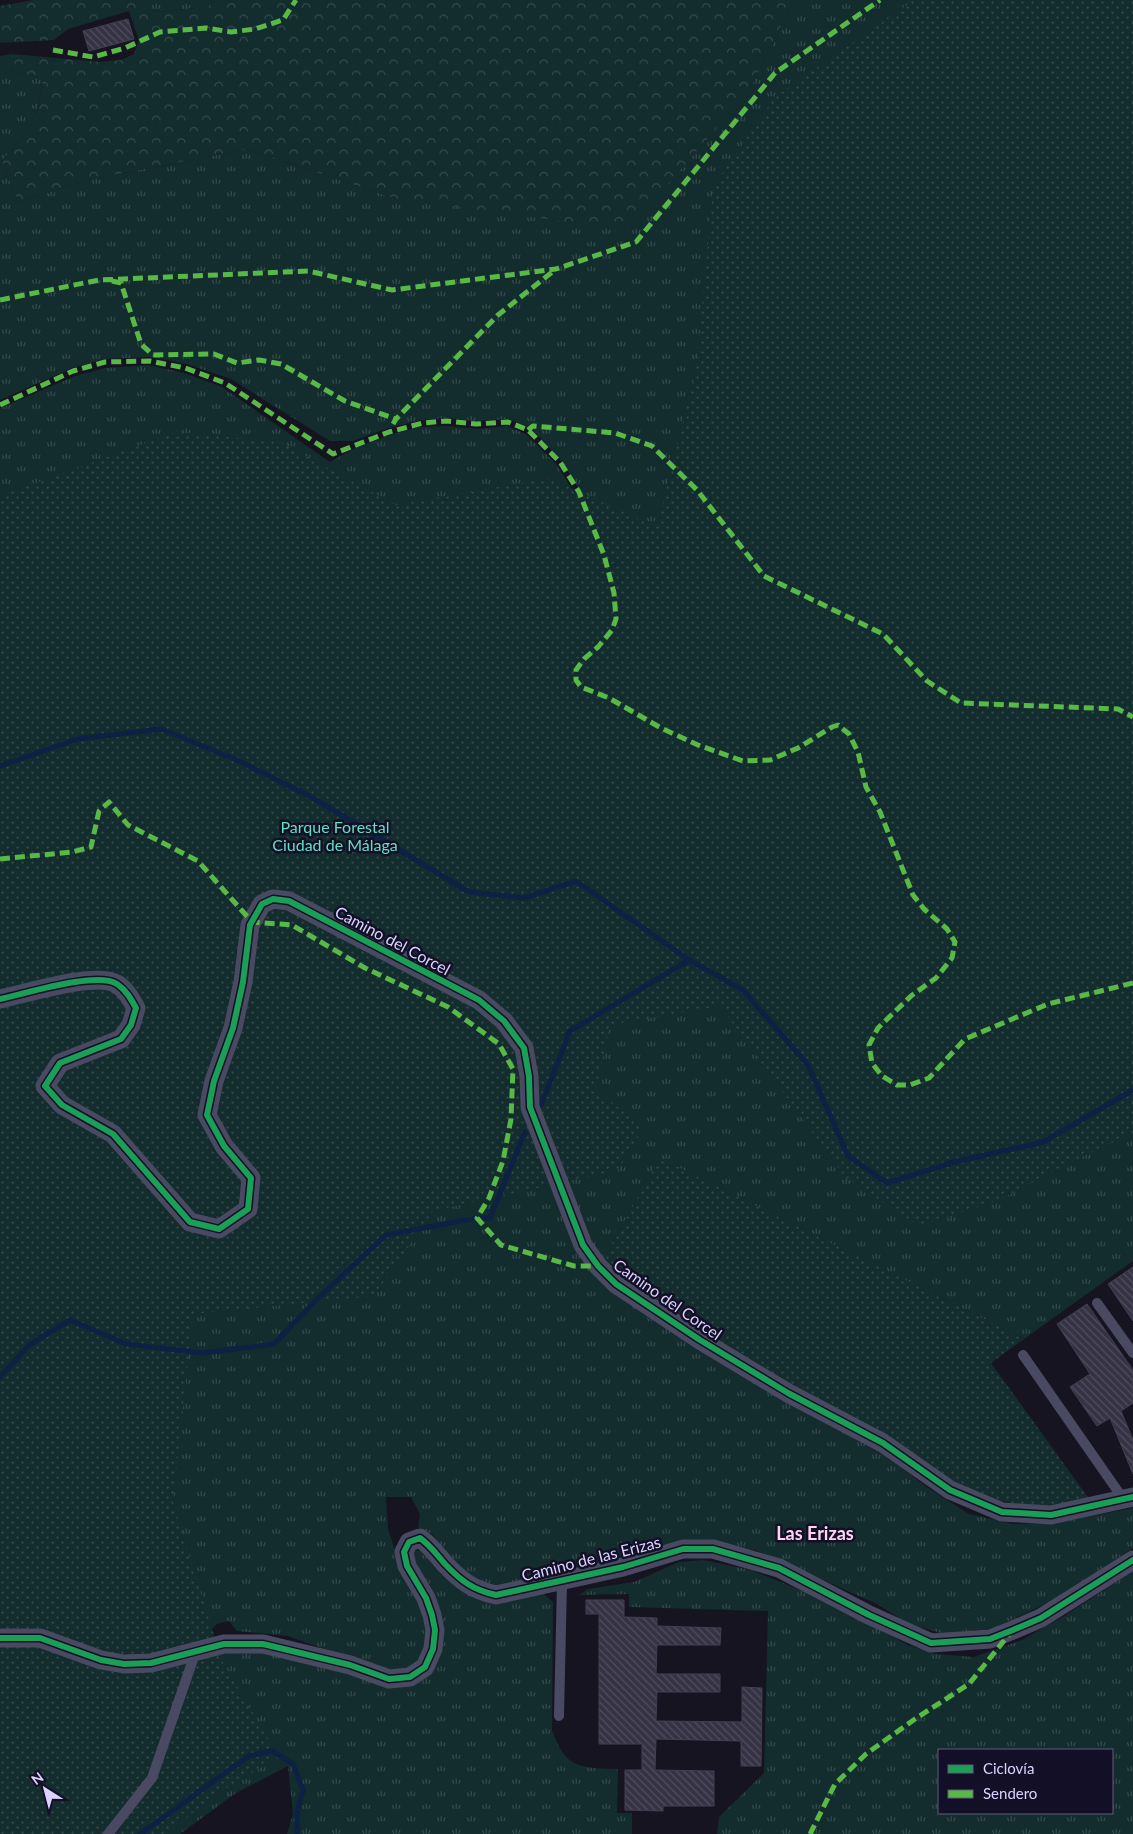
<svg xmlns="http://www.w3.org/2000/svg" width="1133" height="1834" viewBox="0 0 1133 1834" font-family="Lato,sans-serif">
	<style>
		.grass { fill: url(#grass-tufts); fill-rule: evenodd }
		.forest { fill: url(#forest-crowns) }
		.park { fill: url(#park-dots) }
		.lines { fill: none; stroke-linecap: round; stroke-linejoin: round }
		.stream { stroke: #0d2144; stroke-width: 5 }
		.building { fill: url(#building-back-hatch); stroke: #433f54 }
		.service { stroke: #4a4962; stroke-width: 10 }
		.minor { stroke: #4a4962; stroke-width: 19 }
		.quiet { stroke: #58b947; stroke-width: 5; stroke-dasharray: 10 5; stroke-linecap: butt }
		.cycleway-casing { stroke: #130f26; stroke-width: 9 }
		.cycleway { stroke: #1a9f57; stroke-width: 6 }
		.labels { text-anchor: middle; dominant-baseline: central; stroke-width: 5; stroke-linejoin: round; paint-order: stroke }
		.park-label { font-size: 16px; fill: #5fe0c0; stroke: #130f26 }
		.street-label { font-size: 16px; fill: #d9d4ff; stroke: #130f26 }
		.neighbourhood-label { font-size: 18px; font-weight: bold; fill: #ffd6f0; stroke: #130f26 }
	</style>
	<defs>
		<pattern id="grass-tufts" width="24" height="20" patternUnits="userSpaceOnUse" patternTransform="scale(1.25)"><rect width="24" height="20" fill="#132c2d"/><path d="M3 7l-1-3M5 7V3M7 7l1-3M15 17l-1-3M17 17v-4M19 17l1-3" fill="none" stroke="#354a4c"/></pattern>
		<pattern id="forest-crowns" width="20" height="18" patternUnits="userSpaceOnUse" patternTransform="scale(1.25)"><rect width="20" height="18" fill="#132c2d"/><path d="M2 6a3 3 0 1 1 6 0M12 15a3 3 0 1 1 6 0" fill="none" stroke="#354a4c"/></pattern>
		<pattern id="park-dots" width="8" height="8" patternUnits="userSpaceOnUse" patternTransform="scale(1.25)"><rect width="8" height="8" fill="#132c2d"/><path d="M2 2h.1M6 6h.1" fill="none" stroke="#354a4c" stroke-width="1.8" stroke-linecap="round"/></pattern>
		<pattern id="building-back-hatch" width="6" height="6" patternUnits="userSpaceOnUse" patternTransform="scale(1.25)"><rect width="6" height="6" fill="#343243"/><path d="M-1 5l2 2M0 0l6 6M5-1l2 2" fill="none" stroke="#514f5f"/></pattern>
	</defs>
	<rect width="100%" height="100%" fill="#161421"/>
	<path class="grass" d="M127 0H217L207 7 157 12Z
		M794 0H1133V980L606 553 580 490 560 459 531 428 509 419 475 421 446 418 422 420 389 428 353 441H330L231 379 187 364 151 357 104 359 72 368 0 400V69L43 78 35 121 2 161 18 202 87 180 248 149 396 199 749 91Z
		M149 365 184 373 222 387 330 462 355 448 387 436 419 427 448 426 477 429 507 426 526 434 556 464 575 494 1133 988V1261L1024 1339 660 1159 602 1261 588 1237 537 1106 0 987V408L75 376 105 368Z
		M0 1006 475 1008 581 1253 880 1450 925 1486 969 1514 1013 1524 1056 1523 1133 1508V1548L1054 1600 992 1629 941 1633 909 1624 877 1604 755 1550 696 1541 501 1588 480 1583 455 1564 432 1534 418 1527 420 1514 411 1497H386L388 1529 399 1563 416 1588 427 1622 428 1647 418 1663 403 1673 385 1672 288 1636 237 1631 229 1621 217 1624 200 1641Z
		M423 1549 450 1578 513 1598 544 1594 553 1602 552 1730C565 1769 581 1768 618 1769L617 1813H632V1834H287L293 1814 288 1766 236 1793 180 1834H114L218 1651 248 1650 371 1677 434 1665 418 1567 413 1556 415 1551Z
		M704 1560 751 1570 803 1591 864 1620 908 1645 936 1654 974 1657 1022 1640 1066 1615 1133 1571V1834H717L719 1817 764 1773 768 1611 629 1607V1594L579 1595 588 1589 634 1582 679 1562ZM939 1750H1112V1813H939Z"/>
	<path class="forest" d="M34 0H127L157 12 207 7 217 0H794L749 91 628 230 396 199 248 149 87 180 18 202 2 161 35 121 43 78 0 69V56L12 54 100 62 121 60 134 54 139 40 129 11 68 29 54 40 0 43V6Z"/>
	<path class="park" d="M914 0H1133V1133L1065 1165 1000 1200 919 1226 845 1177 720 1006 610 1025 596 1090 644 1127 618 1170 433 1211 374 1296 193 1314 173 1503 222 1661 279 1757 213 1796 167 1834H0V496L176 432 280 442 396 505 549 478 657 527 697 365 713 187 775 97Z
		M660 1158 1024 1339 991 1363 1090 1500 1067 1505 1027 1506 981 1497 936 1473 704 1334 620 1276 602 1261Z"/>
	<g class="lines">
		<path class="stream" d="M0 766 78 739 161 729 237 760 313 798 469 892 524 898 576 881 689 960 743 990 808 1065 848 1156 887 1183 954 1162 1043 1142 1133 1090
			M541 1105 570 1031 689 960
			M0 1377 29 1345 70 1320 126 1344 202 1353 274 1344 318 1298 386 1235 477 1218H490L525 1132
			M140 1834 249 1756 272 1751 293 1764 303 1790 297 1812V1834"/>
	</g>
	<path class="building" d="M128 19 134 39 89 51 83 31Z
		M1133 1267V1321L1108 1284Z
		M1087 1304 1133 1370V1403L1121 1411 1133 1440V1474L1110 1418 1097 1426 1070 1387 1090 1374 1057 1324Z
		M586 1600H624V1617L657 1618V1626L721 1628 720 1645H657L656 1674H720V1692H657L656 1721 742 1722V1687L762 1688 761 1766H741V1741L656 1739 655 1770 714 1771V1806H663V1811L625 1810V1770H642V1744H599V1614H586Z"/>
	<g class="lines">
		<path class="service" d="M1097 1303 1133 1353
			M1023 1355 1124 1500
			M559 1716 562 1582
			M108 1834 152 1778 196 1651"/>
		<path class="minor" d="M0 999C25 994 96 971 117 984 126 990 131 999 136 1008L131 1025 121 1039 60 1063 45 1086 62 1105 113 1134 190 1222 219 1229 248 1209 251 1178 224 1146 207 1115 214 1081 233 1028 243 982 250 925 262 904 273 899 289 901 479 1000 504 1021 524 1048 529 1076 530 1107 583 1245 598 1266 616 1284 700 1340 788 1393 883 1443 950 1490 1002 1512 1051 1515 1133 1497
			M0 1638H40L101 1660 124 1664 151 1663 224 1644H263L350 1665 389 1679 410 1677 425 1667 433 1649 435 1630 432 1615 426 1598 407 1566 404 1552 409 1542 420 1538C431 1546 437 1555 445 1564 461 1581 473 1590 496 1595L623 1567 683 1549H713L779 1568 869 1615 931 1643 990 1639 1013 1630 1041 1618 1133 1560"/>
		<path class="quiet" d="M53 50 93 57 125 48 160 32 206 28 231 32 255 29 283 20 296 0
			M112 281 121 283 141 344 153 355 214 354 237 363 259 360 281 364 345 401 396 419
			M0 300 99 280 308 271 392 290 556 269 636 242 775 73 880 0
			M0 405 73 371 105 362 150 361 185 368 225 383 333 454 389 432 423 423 446 421 476 424 508 422 528 430 560 462 579 492 604 555 614 593 616 619 612 630 598 647 584 659 576 670V680L581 687 609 698 661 728 698 745 743 761 770 760 798 748 832 727 838 725 849 734 858 752 866 787 880 812 913 895 924 909 947 929 955 942 952 958 936 978 911 996 878 1028 869 1045 872 1063 882 1076 897 1085H910L929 1078 965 1039 1048 1004 1133 983
			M393 424 396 419 498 315 556 269
			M528 430 533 426 615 433 652 446 697 490 764 576 883 634 927 681 961 703 1118 709 1133 717
			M0 859 72 852 91 847 99 811 109 802 128 825 198 861 252 922 292 925 365 968 448 1007 499 1044 513 1069 511 1119 503 1161 489 1198 477 1218 501 1245 574 1266H598
			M810 1834 835 1784 866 1754 915 1719 969 1684 1011 1632"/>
		<defs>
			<path id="cycleway" d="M0 999C25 994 96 971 117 984 126 990 131 999 136 1008L131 1025 121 1039 60 1063 45 1086 62 1105 113 1134 190 1222 219 1229 248 1209 251 1178 224 1146 207 1115 214 1081 233 1028 243 982 250 925 262 904 273 899 289 901 479 1000 504 1021 524 1048 529 1076 530 1107 583 1245 598 1266 616 1284 700 1340 788 1393 883 1443 950 1490 1002 1512 1051 1515 1133 1497
				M0 1638H40L101 1660 124 1664 151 1663 224 1644H263L350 1665 389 1679 410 1677 425 1667 433 1649 435 1630 432 1615 426 1598 407 1566 404 1552 409 1542 420 1538C431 1546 437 1555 445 1564 461 1581 473 1590 496 1595L623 1567 683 1549H713L779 1568 869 1615 931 1643 990 1639 1013 1630 1041 1618 1133 1560"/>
		</defs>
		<use href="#cycleway" class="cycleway-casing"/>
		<use href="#cycleway" class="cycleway"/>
	</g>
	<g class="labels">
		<g class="park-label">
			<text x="335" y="826">Parque Forestal<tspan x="335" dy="18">Ciudad de Málaga</tspan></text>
		</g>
		<g class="street-label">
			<text transform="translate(393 940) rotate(28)">Camino del Corcel</text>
			<text transform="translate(668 1299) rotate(35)">Camino del Corcel</text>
			<text transform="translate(591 1558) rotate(-14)">Camino de las Erizas</text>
		</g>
		<g class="neighbourhood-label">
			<text x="815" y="1533">Las Erizas</text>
		</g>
	</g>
	<rect x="938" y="1749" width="175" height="65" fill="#130f26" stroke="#625e7d"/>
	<rect x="948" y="1765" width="25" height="8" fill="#1a9f57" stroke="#625e7d"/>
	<text x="983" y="1774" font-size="15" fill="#d9d4ff">Ciclovía</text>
	<rect x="948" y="1790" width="25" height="8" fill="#58b947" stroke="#625e7d"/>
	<text x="983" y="1799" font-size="15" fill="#d9d4ff">Sendero</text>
	<g transform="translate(45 1789) rotate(324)" stroke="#130f26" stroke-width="4" paint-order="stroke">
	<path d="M0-4L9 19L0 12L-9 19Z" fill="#d9d4ff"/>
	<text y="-8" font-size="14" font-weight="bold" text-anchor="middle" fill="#d9d4ff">N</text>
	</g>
</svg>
